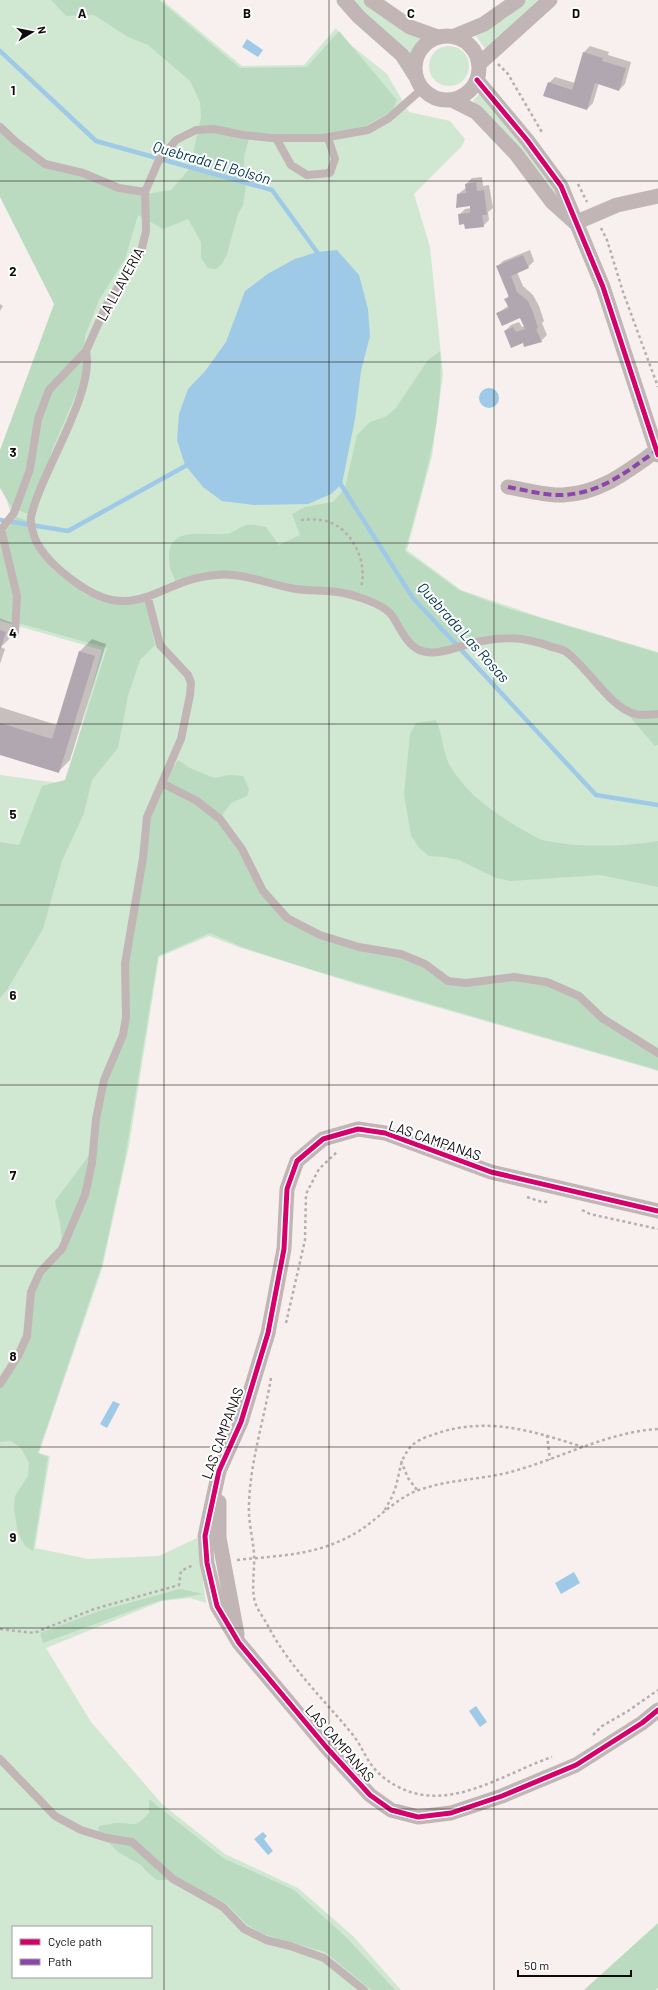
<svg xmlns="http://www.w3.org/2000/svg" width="658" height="1990" viewBox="0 0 658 1990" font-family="Barlow,sans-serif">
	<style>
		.green { fill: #d0e7d2; fill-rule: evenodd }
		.forest { fill: #bbdbc1 }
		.water { fill: #9fcae7 }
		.shadow { fill: #0003 }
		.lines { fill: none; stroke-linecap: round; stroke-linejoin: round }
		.stream { stroke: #9fcae7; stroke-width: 4.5 }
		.building { fill: #b1a7b0 }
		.path { stroke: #b7afaf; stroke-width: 2.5; stroke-dasharray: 3 3; stroke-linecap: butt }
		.service { stroke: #c1b5b6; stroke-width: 8 }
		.minor { stroke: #c1b5b6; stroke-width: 15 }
		.quiet { stroke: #8e44ad; stroke-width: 4; stroke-dasharray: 8 4; stroke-linecap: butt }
		.cycleway-casing { stroke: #fff; stroke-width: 8 }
		.cycleway { stroke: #d6006c; stroke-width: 5 }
		.grid { fill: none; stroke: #0e0b09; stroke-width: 1; stroke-opacity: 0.55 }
		.labels { text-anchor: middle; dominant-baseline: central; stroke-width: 4; stroke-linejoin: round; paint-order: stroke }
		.street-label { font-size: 14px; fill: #0e0b09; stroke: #fff }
		.water-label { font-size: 15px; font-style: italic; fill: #003652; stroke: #fff }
		.grid-label { font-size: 13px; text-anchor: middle; font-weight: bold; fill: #0e0b09; stroke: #fff; stroke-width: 4; stroke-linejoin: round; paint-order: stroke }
	</style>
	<rect width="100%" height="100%" fill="#f7f0ee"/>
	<path class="green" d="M0 0H162L242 66 304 65 336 28 341 37 387 74 409 112 450 121 465 139 462 146 414 194 430 247 443 374 432 456 407 550 461 590 537 616 658 652V1071L356 984 241 948 209 936 159 957 129 1146 102 1269 39 1453 50 1456 35 1548 88 1559 159 1556 197 1538 206 1603 190 1598 162 1601 46 1648 91 1722 162 1804 225 1854 298 1888 353 1936 401 1990H0V775L66 784 102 650 0 621V542L14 522 0 481 58 308 0 193ZM13 1927H151V1977H13Z
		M350 0H362L394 23 424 36 416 44 411 57Z
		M527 0H545L487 51 476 36 506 18Z
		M429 66a20 20 0 1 1 40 0a20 20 0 1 1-40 0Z
		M481 92 556 188 562 206 494 124 473 101Z"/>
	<path class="forest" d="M51 0H159L240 68 307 67 339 31 397 100 392 111 366 126 330 135 249 139 244 156V174L246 186 243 205 238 214 227 254 222 264 216 269 208 268 201 258V242L188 219 163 229 138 215 125 259 99 300 85 336 84 368 78 390 52 450 31 515 12 508 0 488V450L54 304 0 197V129L45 165 145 194 171 190 190 168 201 117 200 102 190 81 148 45 128 37 94 15 66 16Z
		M440 351C445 419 422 487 405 551L459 590 504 607 658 653V745L655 746 619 704 566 649 536 638 505 634 470 641 440 650 420 647 406 634 391 611 359 593 296 587 250 575 176 582C171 572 169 566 169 555 170 526 206 536 225 534 233 534 240 526 247 525 253 524 260 526 266 527L279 545 300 535 292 514 305 507 333 502 345 488 357 435 370 422 385 417 396 408 428 360Z
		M17 517 28 521 34 544 53 570 86 595 117 604 145 600 155 645 140 660 128 696 118 748 92 780 84 813 62 861 43 929 7 990 0 998V842L19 845 42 786 65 780 107 648 0 618V537Z
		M436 720C443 734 442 751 449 764 466 794 494 813 523 830 529 833 536 838 542 840 579 848 621 847 658 841V887L600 875 511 881 496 878 459 860 444 857 429 856 419 848 411 835 404 795 410 734 416 723Z
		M178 760 190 768 214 778 229 775 243 776 249 789 247 796 231 803 218 821 286 921 400 957 423 967 447 984 514 980 546 985 577 999 658 1056V1070L313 970 242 947 210 933 158 956 125 1158 102 1264 38 1453 48 1457 33 1551 25 1546 18 1533 14 1509 15 1496 28 1476 29 1463 21 1448 11 1441 0 1442V1386L19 1357 32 1292 41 1272 63 1250 60 1223 55 1201 96 1146 105 1080 124 1035 127 964 148 818 163 783Z
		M180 1589 204 1594 158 1601 43 1643 40 1633 99 1611Z
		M149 1799 223 1858 294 1890 348 1939 395 1990H371L325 1952 263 1934 246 1924 226 1903 191 1886 170 1880H157L147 1872 141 1865 118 1852 98 1832 99 1826C105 1825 112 1823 118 1823 136 1823 134 1829 149 1813Z
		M658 1923V1988L656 1990H584Z"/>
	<path class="water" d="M247 39 263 50 258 57 242 47Z
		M337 250 359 275 368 309 370 336 361 371 355 419 342 484 331 494 308 504 254 505 222 501 203 487 185 465 177 440 179 414 188 389 206 370 226 342 245 291 269 273 295 259 317 252Z
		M479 398a10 10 0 1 1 20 0a10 10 0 1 1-20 0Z
		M113 1401 120 1404 107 1428 100 1424Z
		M574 1572 580 1583 561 1594 555 1583Z
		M476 1706 487 1722 480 1727 469 1711Z
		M263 1832 267 1836 264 1839 273 1851 268 1855 254 1839Z"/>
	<path class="shadow" d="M590 46 609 52 608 55 631 62 625 84 619 90 599 83 593 103 587 109 549 83 555 77 575 83 584 52Z
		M482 177 483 186 489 185 493 208 488 212 489 220 483 226 459 215 465 209 471 208V205L458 194 466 188V184L472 178Z
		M530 250 534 261 528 267 517 272 523 286 533 295 539 306 544 321 542 323 547 335 541 341 523 342 505 331 511 325 519 322 522 327 525 326 521 317 498 313 508 306 506 299 509 295 497 267 503 261Z
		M0 304 3 306 0 311Z
		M0 618 14 623 9 639 1 647 5 649 0 664Z
		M92 639 106 644 70 760 58 772 0 754V707L57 725 80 651Z"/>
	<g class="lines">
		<path class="stream" d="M0 51 96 141 272 190 317 252 316 256
			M338 480 413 598 596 795 658 805
			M0 520 68 531 189 464"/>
	</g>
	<path class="building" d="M583 52 603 58 602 61 626 68 619 91 595 83 587 110 543 96 548 82 572 90Z
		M476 182 477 191 484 190 487 215H482L484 227 465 229 464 224 459 225 458 214 470 213V206L456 208 457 194 466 193 465 184Z
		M523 255 529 268 511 276 517 292 528 301 533 312 538 328 536 329 542 342 524 347 523 343 511 348 504 331 513 327 516 332 525 329 520 318 502 326 496 313 509 308 504 299 509 297 496 266Z
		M0 630 6 632 0 650Z
		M79 651 95 656 59 773 0 755V723L52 739Z"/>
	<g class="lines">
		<path class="path" d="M498 64 508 74 543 134
			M578 184 587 202
			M601 228 607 240 623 292 658 387
			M301 520C310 519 321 519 329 522 353 530 368 564 361 587
			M527 1197 542 1202H550
			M582 1210 590 1214 658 1229
			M286 1323 305 1240 306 1194 319 1169 338 1151
			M271 1378C264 1420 250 1462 249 1505 248 1521 253 1538 254 1554 255 1570 251 1587 255 1602 257 1609 263 1617 267 1624 289 1667 323 1698 353 1735 361 1745 365 1757 373 1767 385 1782 406 1793 424 1795 467 1801 513 1770 552 1757
			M547 1435 550 1460
			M401 1461 408 1478 417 1490
			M385 1510C387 1505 391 1500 393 1494 400 1479 398 1462 409 1449 414 1441 426 1437 435 1434 487 1416 533 1431 583 1447
			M237 1560C283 1555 318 1556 359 1531 379 1518 396 1498 419 1490 449 1479 483 1480 514 1471 561 1458 608 1432 658 1429
			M0 1629 34 1633 94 1609 179 1585 181 1571 193 1565
			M593 1735 602 1726 628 1711 658 1690"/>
		<path class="service" d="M0 127 16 142 45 164 83 173 119 188 145 192
			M276 138 291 165 307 175 330 173 335 159 328 138
			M86 351C95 394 41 471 31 517 30 524 34 537 37 543 47 560 60 571 75 582 136 627 158 579 216 575 243 572 270 585 296 589 310 591 324 590 337 592 352 594 381 603 391 614 399 625 405 643 419 650 436 657 456 647 472 643 502 636 523 636 552 647 556 648 561 649 565 651 587 666 610 708 635 714 642 716 651 714 658 714
			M1 529 17 596 15 633
			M0 531 14 513 30 469 38 419 49 390 86 351 107 304 141 252 146 231 145 192 158 162 176 140 196 130 214 129 243 135 272 138H323L368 130 389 118 422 89
			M162 783 197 801 220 819 242 849 263 891 287 918 320 935 359 947 401 954 425 964 448 981 466 983 514 977 547 982 579 996 602 1018 658 1053
			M0 1384 18 1356 27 1336 31 1292 40 1272 62 1249 85 1195 92 1163 96 1119 104 1080 123 1035 126 1017 125 964 143 858 147 817 181 739 190 695 191 683 188 675 160 645 148 598
			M0 1759 55 1816 81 1830 107 1838 132 1842 173 1879 223 1907 244 1929 266 1940 290 1946 324 1958 364 1990"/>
		<path class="minor" d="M344 0 359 17 402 55 416 77
			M371 0 410 27 438 37
			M415 68a32 32 0 1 1 64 0a32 32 0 1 1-64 0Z
			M455 36 484 24 518 0
			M479 64 550 0
			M477 80 527 140 561 186 603 287 658 455
			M452 100 476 112 516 154 552 202 572 220
			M575 223 617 205 658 196
			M508 487C525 490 547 496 563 495 601 493 626 472 656 451
			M658 1211 491 1172 385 1133 358 1129 323 1139 297 1161 287 1189 284 1249 268 1333 241 1422 219 1471 205 1536 207 1563 217 1606 239 1643 327 1748 370 1795 391 1810 418 1817 451 1813 502 1796 576 1765 642 1723 658 1710
			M219 1502V1538L237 1634"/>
		<path class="quiet" d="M508 487C525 490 547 496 563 495 601 493 626 472 656 451"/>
		<defs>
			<path id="cycleway" d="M477 80 527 140 561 186 603 287 658 455
				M658 1211 491 1172 385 1133 358 1129 323 1139 297 1161 287 1189 284 1249 268 1333 241 1422 219 1471 205 1536 207 1563 217 1606 239 1643 327 1748 370 1795 391 1810 418 1817 451 1813 502 1796 576 1765 642 1723 658 1710"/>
		</defs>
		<use href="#cycleway" class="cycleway-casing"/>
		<use href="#cycleway" class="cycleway"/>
	</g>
	<path class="grid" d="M164 0V1990M329 0V1990M494 0V1990M0 181H658M0 362H658M0 543H658M0 724H658M0 905H658M0 1085H658M0 1266H658M0 1447H658M0 1628H658M0 1809H658"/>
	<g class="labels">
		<g class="street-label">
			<text transform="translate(120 284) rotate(-61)">LA LLAVERIA</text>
			<text transform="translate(435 1140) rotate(19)">LAS CAMPANAS</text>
			<text transform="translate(222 1433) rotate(-70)">LAS CAMPANAS</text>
			<text transform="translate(340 1743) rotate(49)">LAS CAMPANAS</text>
		</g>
		<g class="water-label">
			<text transform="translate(212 162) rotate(16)">Quebrada El Bolsón</text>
			<text transform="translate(464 632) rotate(48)">Quebrada Las Rosas</text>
		</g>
	</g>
	<g class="grid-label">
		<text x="82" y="18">A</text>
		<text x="247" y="18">B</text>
		<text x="411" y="18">C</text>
		<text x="576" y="18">D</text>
		<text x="13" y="95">1</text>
		<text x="13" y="276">2</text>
		<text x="13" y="457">3</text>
		<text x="13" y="638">4</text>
		<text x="13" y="819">5</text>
		<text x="13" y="1000">6</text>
		<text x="13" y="1180">7</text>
		<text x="13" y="1361">8</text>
		<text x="13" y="1542">9</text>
	</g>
	<rect x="12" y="1926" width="140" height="52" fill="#ffffff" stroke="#9f9d9d"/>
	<rect x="20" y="1939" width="20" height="6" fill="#d6006c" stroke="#9f9d9d"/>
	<text x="48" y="1946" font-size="12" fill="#0e0b09">Cycle path</text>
	<rect x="20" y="1959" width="20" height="6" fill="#8e44ad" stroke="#9f9d9d"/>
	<text x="48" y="1966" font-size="12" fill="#0e0b09">Path</text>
	<g transform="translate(32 32) rotate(80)" stroke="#ffffff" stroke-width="3" paint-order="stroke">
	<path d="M0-3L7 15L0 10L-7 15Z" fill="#0e0b09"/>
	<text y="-6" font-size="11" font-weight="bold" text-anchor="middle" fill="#0e0b09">N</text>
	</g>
	<path d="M518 1970v6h113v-6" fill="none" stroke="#0e0b09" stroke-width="2"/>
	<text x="524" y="1970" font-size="12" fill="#0e0b09" stroke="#ffffff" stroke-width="3" paint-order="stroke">50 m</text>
</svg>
